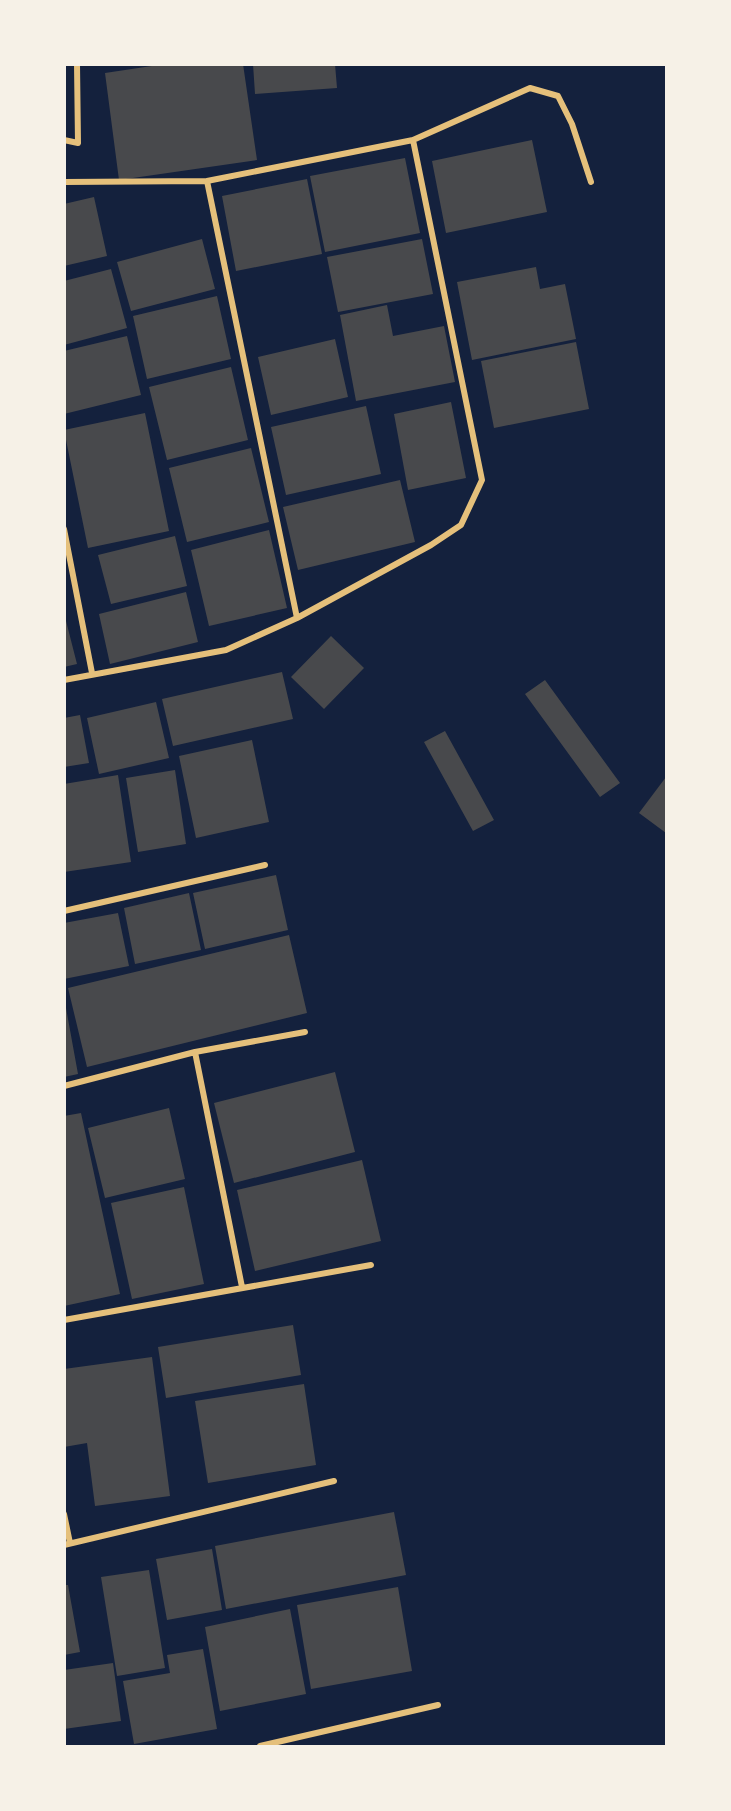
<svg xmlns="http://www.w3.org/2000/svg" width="731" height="1811" viewBox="0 0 731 1811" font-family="'Fira Sans Condensed',sans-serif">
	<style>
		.building { fill: #48494c }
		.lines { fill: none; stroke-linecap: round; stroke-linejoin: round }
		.minor { stroke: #e5c07b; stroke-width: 6 }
	</style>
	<rect width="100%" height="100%" fill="#14213d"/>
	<path class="building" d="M165 64H243L257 160 119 180 105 73Z
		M253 64H335L337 88 255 94Z
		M532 140 547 212 446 233 432 161Z
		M405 158 420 233 325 252 310 176Z
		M307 179 322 254 236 271 222 196Z
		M94 197 107 256 64 266V204Z
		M202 239 215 289 131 311 117 262Z
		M422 239 433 294 338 312 327 257Z
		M536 267 540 289 565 284 576 339 472 360 457 282Z
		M111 269 127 328 64 345V281Z
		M217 296 231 359 147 379 133 316Z
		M387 305 393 336 444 326 455 382 356 401 340 315Z
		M127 336 141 395 64 414V351Z
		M335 339 348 397 271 415 258 357Z
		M576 342 589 409 494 428 481 361Z
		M231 367 248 440 167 460 149 387Z
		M451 402 466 478 408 490 394 414Z
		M366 406 381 474 286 495 271 427Z
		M145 413 169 531 88 548 64 430Z
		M251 448 269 522 187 542 169 468Z
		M400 480 415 542 298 570 283 507Z
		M269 530 287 608 209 626 191 550Z
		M175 536 187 586 111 604 98 555Z
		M186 592 198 642 110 664 99 614Z
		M64 613 77 664 64 667Z
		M331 636 364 668 324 709 291 677Z
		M282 672 293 719 173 746 162 699Z
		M545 680 620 783 600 797 525 694Z
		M156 702 169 758 99 774 87 718Z
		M80 715 89 763 64 767V718Z
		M445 731 494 820 473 831 424 742Z
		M252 740 269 822 196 838 179 756Z
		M175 770 186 844 138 852 126 778Z
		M118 775 131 862 64 872V784Z
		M666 777V833L639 813Z
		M276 875 288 930 205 949 193 893Z
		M189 893 201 950 135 964 124 908Z
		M118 913 129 966 64 979V923Z
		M289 935 307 1013 87 1067 68 988Z
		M66 1008 78 1074 64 1077V1009Z
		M335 1072 355 1152 234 1183 214 1103Z
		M169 1108 185 1179 105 1198 88 1128Z
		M81 1113 120 1294 64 1306V1116Z
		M362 1160 381 1241 255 1271 237 1190Z
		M184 1187 204 1284 132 1299 111 1203Z
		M293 1325 301 1375 166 1398 158 1347Z
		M152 1357 170 1496 95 1506 87 1443 64 1447V1369Z
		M304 1384 316 1465 208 1483 195 1401Z
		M394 1512 406 1575 226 1609 215 1546Z
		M212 1549 222 1610 167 1620 156 1559Z
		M149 1570 165 1668 117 1676 101 1577Z
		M64 1585H68L80 1652 64 1655Z
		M398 1587 412 1671 311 1689 297 1605Z
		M290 1609 306 1694 220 1711 205 1627Z
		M203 1649 217 1729 134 1744 123 1681 170 1673 167 1655Z
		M113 1663 121 1721 64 1729V1670Z"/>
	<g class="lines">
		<path class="minor" d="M64 140 78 143 77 64
			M413 140 530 88 558 96 572 124 591 182
			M207 181 297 618
			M64 182 207 181 413 140 482 480 461 525 431 545 297 618 226 650 64 680
			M64 529 92 673
			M64 911 265 865
			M195 1052 242 1287
			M64 1086 195 1052 305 1032
			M64 1320 371 1265
			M64 1514 70 1543
			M64 1545 334 1481
			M260 1746 438 1705"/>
	</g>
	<rect width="731" height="1811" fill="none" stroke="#f6f1e7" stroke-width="132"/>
</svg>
